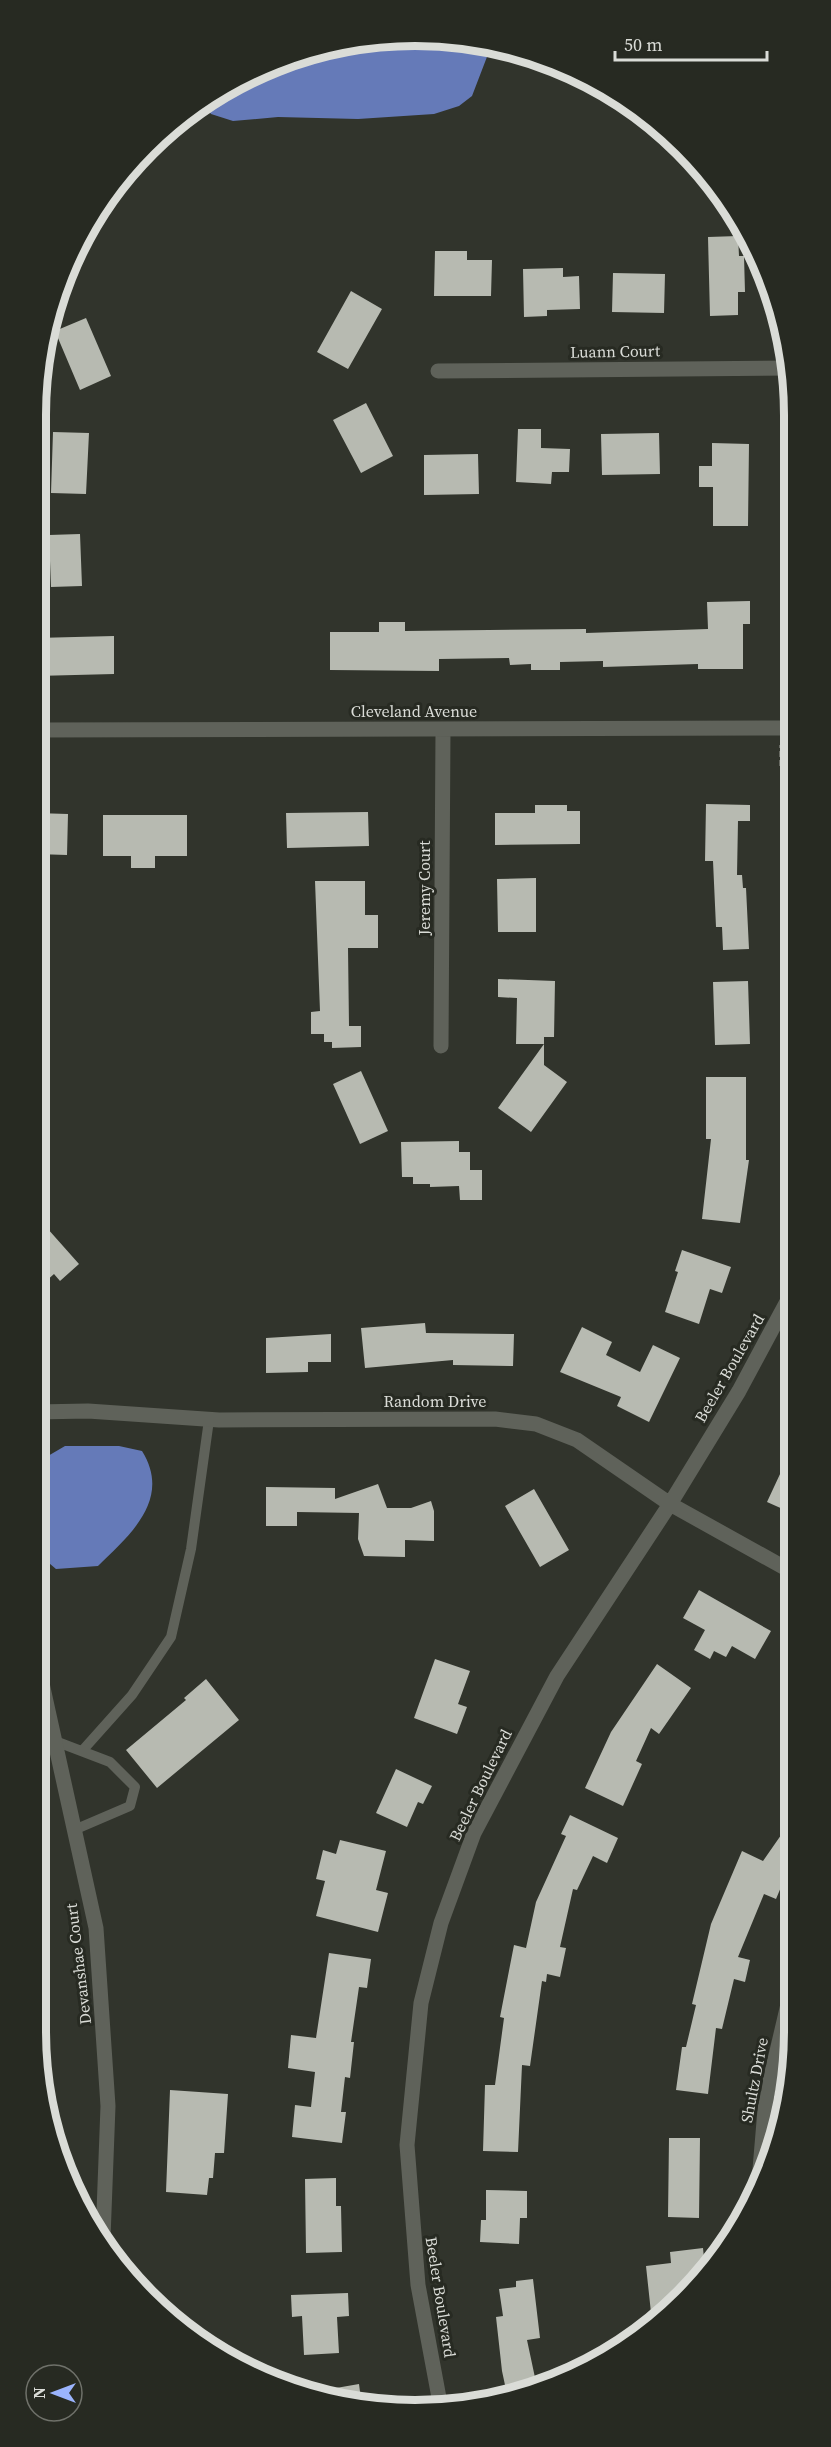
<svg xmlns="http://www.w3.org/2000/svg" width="831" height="2447" viewBox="0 0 831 2447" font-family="'Source Serif 4',serif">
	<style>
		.water { fill: #657ab8 }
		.building { fill: #b7bab1 }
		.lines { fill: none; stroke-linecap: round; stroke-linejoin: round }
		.path { stroke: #6a6c65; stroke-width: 4; stroke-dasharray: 6 3; stroke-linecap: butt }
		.service { stroke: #5f625a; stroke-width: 10 }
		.minor { stroke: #5f625a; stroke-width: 15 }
		.labels { text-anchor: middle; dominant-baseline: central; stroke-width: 6; stroke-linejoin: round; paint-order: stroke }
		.street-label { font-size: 16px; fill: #dadcd7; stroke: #272a22 }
		.rim { fill: none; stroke: #dadcd7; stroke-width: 8 }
	</style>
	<rect width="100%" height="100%" fill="#31342c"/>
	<path class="water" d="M366 39 490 49 472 96 459 106 434 114 358 119 278 117 233 121 211 114 205 105 225 87Z
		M65 1446H119L142 1451C172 1499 130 1535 98 1566L56 1569 36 1552V1463Z"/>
	<path class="building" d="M738 236 739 256H744L745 292H738V315L710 316 708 237Z
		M435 251H467V260H492L491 296H434Z
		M563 268V277L579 276 580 309 547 310V316L524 317 523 269Z
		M613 273 665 274 664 313 612 312Z
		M351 291 382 309 348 369 317 352Z
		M86 318 111 376 80 390 55 331Z
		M366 403 393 456 361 473 333 420Z
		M518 429H541V448L570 449 569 472H552L551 484 516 482Z
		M53 432 89 433 86 494 51 493Z
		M659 433 660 474 602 475 601 434Z
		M712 443 749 444 748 526H713V487H699V466H712Z
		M478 454 479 494 424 495V455Z
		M80 534 82 586 51 587 49 535Z
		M750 601V624H743V669H698V664L603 667V661L560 662V670H531V664L510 665 509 658 439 659V671L330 670V632H379V622H405V631L586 629V633L708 629 707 602Z
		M114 636V674L36 676V638Z
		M706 804 750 805V821H738L737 875H742L743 888H746L749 949 723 950 722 927H716L713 861H705Z
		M535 805H567V811H580V844L495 845V813H535Z
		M368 812 369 846 287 848 286 813Z
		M36 813 68 814 67 855 36 854Z
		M103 815H187V856H155V868H131V856H103Z
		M536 878V932H498L497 879Z
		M315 881H365V915H378V948H348L349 1026H361V1047L332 1048V1042H324V1034H311V1012L320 1011Z
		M498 979 555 981 554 1037H544V1065L567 1082 531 1132 498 1108 544 1044H516L517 998 498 997Z
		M748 981 750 1044 715 1045 713 982Z
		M361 1071 388 1131 360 1144 333 1084Z
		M706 1077H746V1160H749L740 1223 702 1219 711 1139H706Z
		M459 1141V1152H470V1170H482V1200H460L459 1186 430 1187V1184H413V1177H402L401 1142Z
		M47 1228 79 1264 60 1281 54 1274 36 1290V1239Z
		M682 1250 731 1267 722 1293 710 1289 699 1324 665 1312 678 1272 675 1271Z
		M425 1323 426 1333 514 1334 513 1366 453 1365V1360L365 1368 361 1328Z
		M582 1327 612 1342 606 1355 640 1372 653 1345 680 1358 649 1422 617 1406 621 1397 560 1372Z
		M331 1334V1362H308V1372L266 1373V1338Z
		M794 1444V1514L767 1502Z
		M378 1484 387 1508H411L431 1501 434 1511V1541L405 1540V1557L364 1556 358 1539 359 1513 297 1512V1526H266V1487L335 1488V1499Z
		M534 1489 569 1550 540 1567 505 1506Z
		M699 1590 771 1631 755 1659 732 1646 726 1657 714 1651 710 1659 694 1650 705 1630 683 1618Z
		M435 1659 470 1671 458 1704 467 1707 457 1734 414 1718Z
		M657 1664 691 1688 659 1734 651 1728 636 1761 642 1764 623 1806 585 1788 611 1732Z
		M206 1679 239 1720 157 1788 126 1750 186 1700 184 1698Z
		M396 1769 432 1786 423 1804 418 1802 407 1827 376 1813Z
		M570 1815 618 1838 607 1863 593 1856 577 1890 573 1889 560 1947 566 1948 560 1977 547 1974 546 1982 542 1981 530 2066 522 2065 518 2152 483 2151 485 2085H495L504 2018 500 2017 514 1945 526 1948 536 1902 566 1836 561 1834Z
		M795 1815V1854L776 1899 764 1894 738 1957 750 1960 745 1982 734 1979 722 2029 716 2028 708 2094 676 2090 682 2047H686L696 2005 692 2004 711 1924 742 1851 763 1861Z
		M340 1840 386 1851 376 1890 388 1893 378 1932 316 1916 325 1881 316 1879 323 1850 336 1854Z
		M329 1953 371 1959 367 1988 359 1987 351 2042H354L350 2078 345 2077 341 2112H346L342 2143 292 2137 295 2105 311 2107 315 2072 288 2068 291 2035 316 2038Z
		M170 2090 228 2094 224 2153H215L213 2178H209L207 2195 166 2192Z
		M669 2138H700L699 2218 668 2217Z
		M336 2178V2206H341L342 2252 306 2253 305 2179Z
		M486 2190 527 2191V2218H520L519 2244 480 2242 481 2220H486Z
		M703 2248 705 2269 696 2277 683 2279 684 2289 652 2322 646 2266 671 2263 670 2252Z
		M533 2279 540 2338 527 2340 537 2387 508 2399 502 2371 496 2317 503 2316 499 2289 516 2287V2281Z
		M348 2293 349 2316 337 2317 339 2353 304 2355 302 2316 292 2317 291 2295Z
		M359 2384 362 2407 313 2392Z"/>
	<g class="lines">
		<path class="path" d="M781 766V745"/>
		<path class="service" d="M55 1741 110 1762 135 1787 130 1806 74 1830
			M82 1751 132 1695 171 1637 191 1549 209 1420"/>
		<path class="minor" d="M438 371 792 368
			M36 730 792 728
			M441 1046 443 730
			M36 1412 88 1411 219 1420 495 1419 536 1424 577 1440 670 1504 794 1573
			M36 1656 96 1928 108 2106 103 2238
			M759 2181 766 2098 789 2000 795 1988
			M440 2403 418 2285 407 2145 421 2003 441 1923 474 1833 557 1676 670 1504 739 1391 790 1296 794 1284"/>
	</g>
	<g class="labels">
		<g class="street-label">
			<text transform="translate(615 351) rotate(-1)">Luann Court</text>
			<text x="414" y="711">Cleveland Avenue</text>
			<text transform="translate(424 888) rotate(-90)">Jeremy Court</text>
			<text transform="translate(729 1368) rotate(-60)">Beeler Boulevard</text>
			<text x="435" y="1401">Random Drive</text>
			<text transform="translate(480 1785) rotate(-64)">Beeler Boulevard</text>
			<text transform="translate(78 1964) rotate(-97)">Devanshae Court</text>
			<text transform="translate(754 2080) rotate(-79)">Shultz Drive</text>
			<text transform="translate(441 2297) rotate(81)">Beeler Boulevard</text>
		</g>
	</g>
	<path d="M0 0H831V2447H0ZM415 46H415A369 369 0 0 1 784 415V2031A369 369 0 0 1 415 2400H415A369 369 0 0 1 46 2031V415A369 369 0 0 1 415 46Z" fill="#272a22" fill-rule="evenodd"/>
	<path class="rim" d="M415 46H415A369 369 0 0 1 784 415V2031A369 369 0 0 1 415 2400H415A369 369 0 0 1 46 2031V415A369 369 0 0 1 415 46Z"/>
	<g transform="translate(54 2393) rotate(270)"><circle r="28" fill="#272a22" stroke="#6f716a" stroke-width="1.5"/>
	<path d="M0-4.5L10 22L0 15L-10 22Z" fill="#9bb4fd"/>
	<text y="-9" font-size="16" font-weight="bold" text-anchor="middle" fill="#dadcd7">N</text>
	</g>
	<path d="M615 51v9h152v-9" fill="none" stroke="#dadcd7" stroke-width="3"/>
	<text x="624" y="51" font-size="18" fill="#dadcd7" stroke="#272a22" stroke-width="4.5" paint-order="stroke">50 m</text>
</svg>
